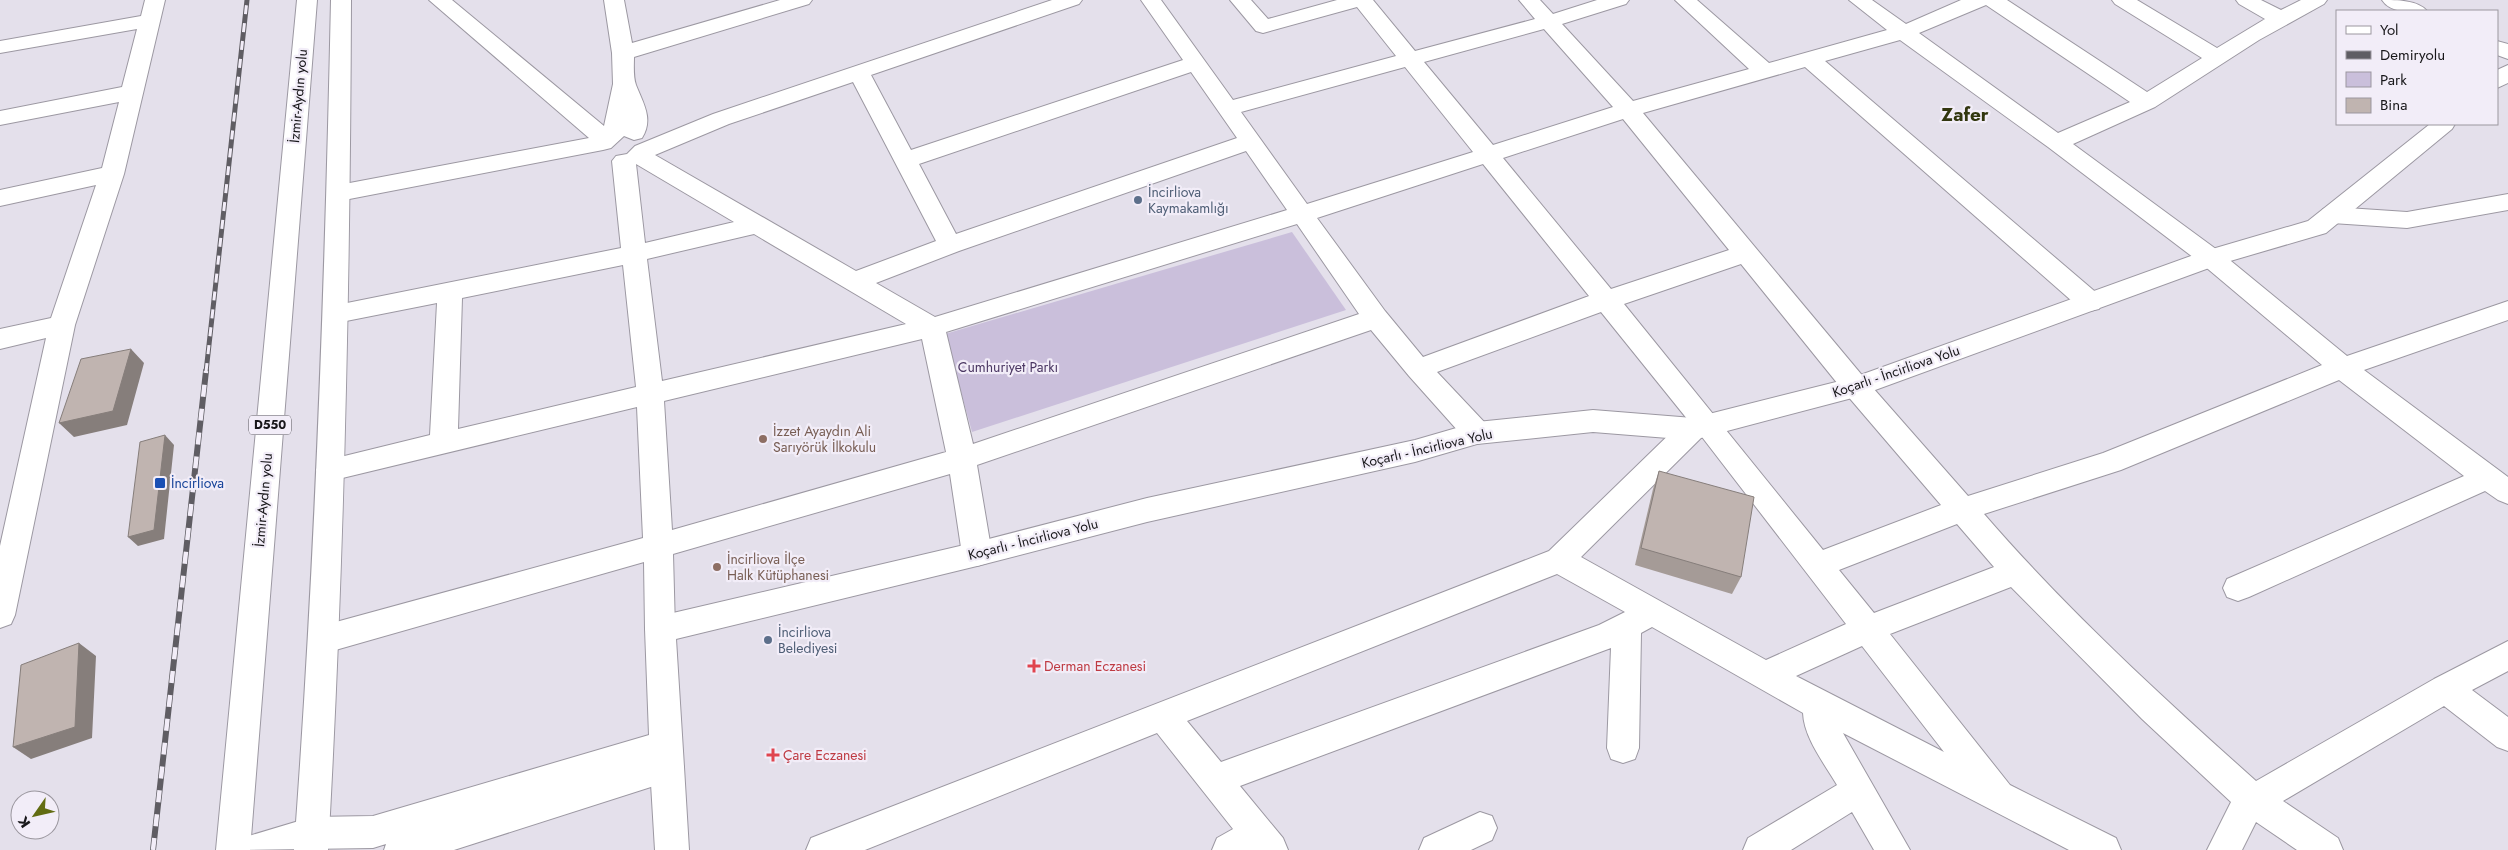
<svg xmlns="http://www.w3.org/2000/svg" width="2508" height="850" viewBox="0 0 2508 850" font-family="Jost,sans-serif">
	<style>
		.green { fill: #cabfdb }
		.lines { fill: none; stroke-linecap: round; stroke-linejoin: round }
		.minor-casing { stroke: #9c98a2; stroke-width: 2 }
		.major-casing { stroke: #9c98a2; stroke-width: 2 }
		.highway-casing { stroke: #9c98a2; stroke-width: 2 }
		.minor { fill: #fff; fill-rule: evenodd }
		.major { fill: #fff; fill-rule: evenodd }
		.highway { fill: #fff; fill-rule: evenodd }
		.rail-far1-casing { stroke: #5f5d63; stroke-width: 5 }
		.rail-casing { stroke: #5f5d63; stroke-width: 6 }
		.rail-far1 { stroke: #f2edf8; stroke-width: 3; stroke-dasharray: 9; stroke-linecap: butt }
		.rail { stroke: #f2edf8; stroke-width: 4.5; stroke-dasharray: 12; stroke-linecap: butt }
		.wall { fill: #a59b97 }
		.shaded-wall { fill: #867e7b }
		.building { fill: #c0b4b0; stroke: #867e7b }
		.service-dot { fill: #5c6f8a; stroke: #f2edf8; stroke-width: 2 }
		.education-dot { fill: #8d6e63; stroke: #f2edf8; stroke-width: 2 }
		.transit-dot { fill: #1a4fb4; stroke: #f2edf8; stroke-width: 2 }
		.health-dot { fill: #e0444e; stroke: #f2edf8; stroke-width: 2 }
		.labels { text-anchor: middle; dominant-baseline: central; stroke-width: 4.5; stroke-linejoin: round; paint-order: stroke }
		.shield { fill: #f2edf8; stroke: #59575d; stroke-width: 1 }
		.shield-label { font-size: 12px; font-weight: bold; fill: #18171a }
		.street-label { font-size: 14px; fill: #18171a; stroke: #f2edf8 }
		.service-label { font-size: 14px; fill: #4e5e75; stroke: #f2edf8; text-anchor: start }
		.park-label { font-size: 14px; fill: #4a3662; stroke: #f2edf8 }
		.education-label { font-size: 14px; fill: #785e54; stroke: #f2edf8; text-anchor: start }
		.transit-label { font-size: 14px; fill: #164399; stroke: #f2edf8; text-anchor: start }
		.health-label { font-size: 14px; fill: #be3a42; stroke: #f2edf8; text-anchor: start }
		.district-label { font-size: 19px; font-weight: bold; fill: #32370f; stroke: #f2edf8 }
	</style>
	<rect width="100%" height="100%" fill="#e4e0eb"/>
	<path class="green" d="M1292 232 1346 310 972 432 945 334Z"/>
	<g class="lines">
		<defs>
			<path id="minor" d="M145 0H165L124 174 75 325 15 615 11 624 0 628V546L46 338 0 349V329L51 318 96 185 0 206V190L102 168 119 102 0 125V111L122 87 137 29 0 53V41L141 16Z
				M429 0H452L604 126 613 84 612 53 604 0H624L632 43 780 0H812L809 4 634 57C634 65 633 77 636 85 643 103 654 119 642 138L634 140 624 136 611 148 603 150 339 201 331 199 327 193 331 187 339 185 589 138Z
				M1052 0H1082L1079 4 871 75 911 150 1183 60 1141 0H1161L1233 100 1396 56 1357 7 1263 33 1256 31 1230 0H1251L1268 19 1337 0H1373L1415 51 1535 19 1519 0H1540L1553 14 1597 0H1629L1626 4 1562 24 1633 101 1749 69 1675 0H1697L1769 63 1887 30 1849 0H1872L1906 24 1961 0H2007L2147 92 2202 58 2115 4 2112 0H2137L2217 48 2265 19 2239 4 2236 0H2261L2281 10 2301 0H2327L2324 4 2259 40 2155 107 2073 144 2220 252 2347 356 2508 301V320L2364 370 2508 477V504L2498 500 2485 491 2249 597 2238 601 2227 597 2223 588 2227 579 2464 476 2339 380 2121 470 1984 514C2067 610 2161 696 2256 781L2434 679 2508 641V671L2472 690 2508 717V751L2497 747 2444 706 2283 801 2338 838 2343 850H2297L2256 822 2242 850H2207L2231 802 2142 719 2011 587 1890 634 2010 785 2116 838 2121 850H2069L1843 733 1910 850H1874L1852 812 1791 850H1743L1748 838 1837 785C1824 763 1804 738 1803 713L1652 627 1641 633 1639 748 1635 759 1623 763 1611 759 1607 748 1611 648 1240 786 1283 838 1288 850H1212L1217 838 1233 829 1157 733 865 850H806L811 838 1549 551 1683 421 1688 420 1601 312 1437 372 1487 425 1491 433 1487 441 1477 444 1467 441 1409 376 1371 330 977 465 992 554 987 563 977 566 967 563 962 554 950 474 673 554 675 629 671 638 660 642 649 638 645 629 644 562 325 653 314 649 310 639 314 629 325 625 643 538 637 407 330 481 320 478 316 470 320 462 430 435 437 303 336 323 327 321 323 314 327 307 621 248 612 161 616 156 627 154 635 146 713 114ZM1986 5 2130 102 2058 133 1919 33ZM1544 29 1613 107 1493 145 1424 62ZM1900 40 2048 147 2202 264 2322 365 2103 453 1968 496 1866 380 1643 113 1805 67 2081 309 2090 311 2099 309 2103 302 2099 295 1825 61ZM1405 67 1473 152 1307 204 1241 112ZM1191 72 1237 138 956 234 919 164ZM853 82 936 241 856 271 655 155 729 124ZM1623 119 1729 250 1611 289 1503 158ZM1246 151 1287 210 935 317 876 283 959 251ZM636 164 734 222 645 243ZM1483 164 1589 296 1423 357 1385 311 1317 218ZM1297 224 1359 314 973 444 946 332ZM754 234 906 324 662 381 647 259ZM1741 264 1846 394 1941 505 1823 550 1624 304ZM623 265 636 387 458 429 462 298ZM922 339 946 452 672 530 664 401ZM1702 437 1846 624 1766 660 1581 557ZM1957 524 1994 567 1874 613 1839 570ZM1557 574 1625 612 1599 625 1221 762 1187 721ZM1862 646 1944 752 1796 676Z
				M2382 0C2397 0 2418 0 2427 11 2413 12 2391 14 2382 0Z
				M2497 41 2508 44V59L2497 55Z
				M2508 194V210L2407 228 2332 223 2323 221 2320 215 2323 209 2332 207 2407 212Z
				M667 752 679 756 684 767 689 850H655L650 767 655 756Z
				M1480 812 1492 816 1497 828 1492 840 1471 850H1419L1424 838Z"/>
			<path id="major" d="M2508 65V83L2497 88V70Z
				M2430 124H2455L2452 129 2326 233 2220 264 1856 397 1693 440 1593 432 1477 444 1415 462 1147 522 977 566 676 639 684 767 679 778 454 850H384L386 844 373 848 237 850 242 838 312 817 373 816 649 735 645 629 649 620 660 616 977 542 1147 498 1415 440 1477 422 1593 410 1693 418 1852 378 2202 252 2308 221Z"/>
			<path id="highway" d="M297 0H317L250 850H216Z
				M331 0H351C350 284 344 567 328 850H294C315 567 325 284 331 0Z"/>
		</defs>
		<use href="#minor" class="minor-casing"/>
		<use href="#major" class="major-casing"/>
		<use href="#highway" class="highway-casing"/>
		<use href="#minor" class="minor"/>
		<use href="#major" class="major"/>
		<use href="#highway" class="highway"/>
		<defs>
			<path id="rail-far1" d="M206 372 247 0"/>
			<path id="rail" d="M153 850 206 371"/>
		</defs>
		<use href="#rail-far1" class="rail-far1-casing"/>
		<use href="#rail" class="rail-casing"/>
		<use href="#rail-far1" class="rail-far1"/>
		<use href="#rail" class="rail"/>
	</g>
	<path class="wall" d="M1659 471 1741 577 1732 594 1635 565 1653 489Z"/>
	<path class="shaded-wall" d="M131 349 144 363 127 425 74 437 59 423Z
		M165 435 174 445 164 539 138 546 128 537Z
		M79 643 96 656 92 738 31 759 13 747Z"/>
	<path class="building" d="M131 349 113 411 59 423 81 359Z
		M165 435 154 530 128 537 140 442Z
		M1659 471 1754 497 1741 577 1641 548Z
		M79 643 75 727 13 747 21 665Z"/>
	<g class="service-dot">
		<circle cx="1138" cy="200" r="5"/>
		<circle cx="768" cy="640" r="5"/>
	</g>
	<g class="education-dot">
		<circle cx="763" cy="439" r="5"/>
		<circle cx="717" cy="567" r="5"/>
	</g>
	<rect class="transit-dot" x="154" y="477" width="12" height="12" rx="2.5"/>
	<g class="health-dot">
		<path d="M1031.5 658.5h5v5h5v5h-5v5h-5v-5h-5v-5h5z"/>
		<path d="M770.5 747.5h5v5h5v5h-5v5h-5v-5h-5v-5h5z"/>
	</g>
	<g class="labels">
		<rect class="shield" x="249" y="415.5" width="42" height="19" rx="4"/>
		<g class="shield-label">
			<text x="270" y="425">D550</text>
		</g>
		<g class="street-label">
			<text transform="translate(298 96) rotate(-85)">İzmir-Aydın yolu</text>
			<text transform="translate(1896 371) rotate(-19)">Koçarlı - İncirliova Yolu</text>
			<text transform="translate(1427 448) rotate(-13)">Koçarlı - İncirliova Yolu</text>
			<text transform="translate(263 500) rotate(-85)">İzmir-Aydın yolu</text>
			<text transform="translate(1033 539) rotate(-14)">Koçarlı - İncirliova Yolu</text>
		</g>
		<g class="service-label">
			<text x="1148" y="192">İncirliova<tspan x="1148" dy="16">Kaymakamlığı</tspan></text>
			<text x="778" y="632">İncirliova<tspan x="778" dy="16">Belediyesi</tspan></text>
		</g>
		<g class="park-label">
			<text x="1008" y="367">Cumhuriyet Parkı</text>
		</g>
		<g class="education-label">
			<text x="773" y="431">İzzet Ayaydın Ali<tspan x="773" dy="16">Sarıyörük İlkokulu</tspan></text>
			<text x="727" y="559">İncirliova İlçe<tspan x="727" dy="16">Halk Kütüphanesi</tspan></text>
		</g>
		<g class="transit-label">
			<text x="171" y="483">İncirliova</text>
		</g>
		<g class="health-label">
			<text x="1044" y="666">Derman Eczanesi</text>
			<text x="783" y="755">Çare Eczanesi</text>
		</g>
		<g class="district-label">
			<text x="1965" y="114">Zafer</text>
		</g>
	</g>
	<rect x="2336" y="10" width="162" height="115" fill="#f2edf8" stroke="#9b979f"/>
	<rect x="2346" y="26" width="25" height="8" fill="#ffffff" stroke="#9b979f"/>
	<text x="2380" y="35" font-size="15" fill="#18171a">Yol</text>
	<rect x="2346" y="51" width="25" height="8" fill="#5f5d63" stroke="#9b979f"/>
	<text x="2380" y="60" font-size="15" fill="#18171a">Demiryolu</text>
	<rect x="2346" y="72" width="25" height="15" fill="#cabfdb" stroke="#9b979f"/>
	<text x="2380" y="85" font-size="15" fill="#18171a">Park</text>
	<rect x="2346" y="98" width="25" height="15" fill="#c0b4b0" stroke="#9b979f"/>
	<text x="2380" y="110" font-size="15" fill="#18171a">Bina</text>
	<g transform="translate(35 815) rotate(236)"><circle r="24" fill="#f2edf8" stroke="#9b979f"/>
	<path d="M0-4L9 19L0 12L-9 19Z" fill="#626c12"/>
	<text y="-8" font-size="14" font-weight="bold" text-anchor="middle" fill="#18171a">K</text>
	</g>
</svg>
